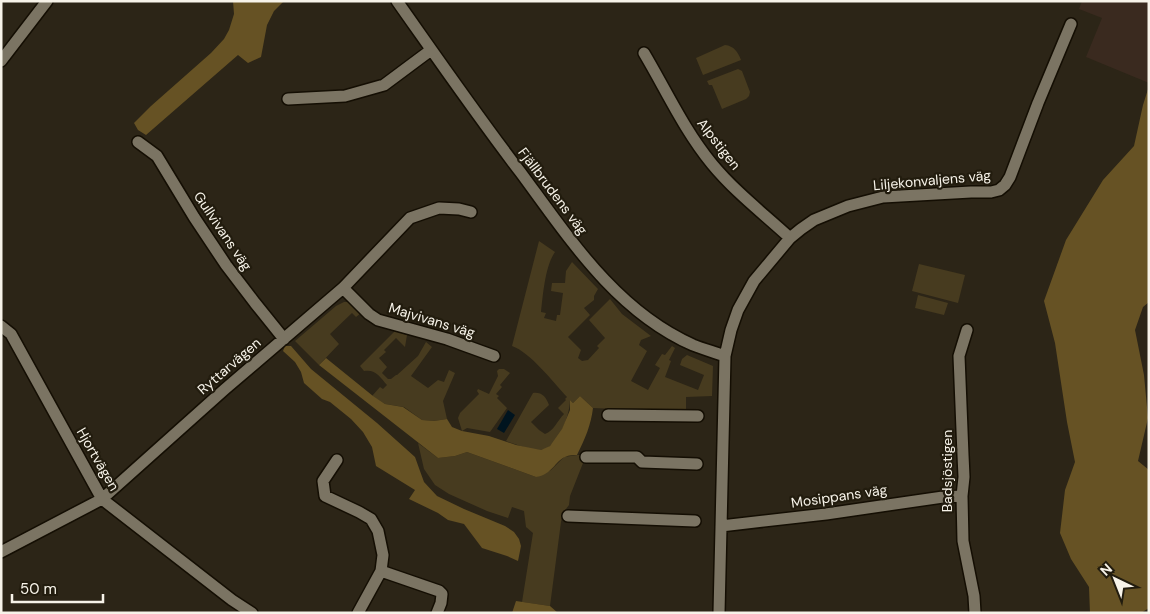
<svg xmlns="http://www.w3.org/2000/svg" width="1150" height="614" viewBox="0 0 1150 614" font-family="'DM Sans',sans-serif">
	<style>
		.education { fill: #3a2a1f }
		.green { fill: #473b1f }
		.forest { fill: #665224 }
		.water { fill: #00141f }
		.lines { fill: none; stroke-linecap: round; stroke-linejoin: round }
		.minor-casing { stroke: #140e03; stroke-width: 14 }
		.minor { stroke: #7b7463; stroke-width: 11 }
		.labels { text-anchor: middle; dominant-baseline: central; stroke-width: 4.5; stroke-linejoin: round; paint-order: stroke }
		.street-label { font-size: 14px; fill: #f7f3e9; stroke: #221c0e }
	</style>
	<rect width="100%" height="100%" fill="#2c2517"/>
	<path class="education" d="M1082 1H1149V83L1086 57 1102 18 1079 9Z"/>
	<path class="green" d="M725 45C734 46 738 52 741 60L703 75 696 58Z
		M738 69 742 71 750 92 749 96 746 99 722 109 712 85H709L707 81Z
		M539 241 555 252C545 266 543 295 541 312L546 313 544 318 556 321 557 315H560L563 293 551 291 552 283H565L566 271 572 262 598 289 594 296V300L584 308 590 315 568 337 581 350 578 358 582 361 588 360 599 348 597 346 605 338 589 320 610 299 622 314 651 336 641 340 639 345 647 351 631 381 648 390 660 368 655 365 662 354 665 355 672 346 675 348 669 360 671 361 665 377 698 390 704 375 680 365 682 359 687 355 713 366 712 396 686 397V412L593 408 580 396 573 403 570 400C570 415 558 448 541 450 535 451 513 444 506 441L533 393C542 392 546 397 549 405L531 422 539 430 545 434C554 431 557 421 564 414L558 408 566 400 565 399 567 397C553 382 530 352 512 346Z
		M919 264 965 275 958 303 912 291Z
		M918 295 948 303 944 315 915 308Z
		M344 302H349L361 313 356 317 352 313 330 334 339 344 319 365 295 341 336 306Z
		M395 331 407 335 405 347 396 338 384 350 386 352 379 358 387 367 382 373 388 379H391L396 375H397L418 356 426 342 432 347 411 376 428 388 438 380 444 382 449 370 455 373 443 401 447 419 434 421 422 420 404 407 385 404 372 396 380 387 383 389 387 385C380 377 376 369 364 371L360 366Z
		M499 369H504L510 373 500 385 502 387 496 394 499 396 497 398 507 408 490 432 467 428 462 431 458 418 460 413 479 394 477 391 478 389 489 394 498 376 497 371Z
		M418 443 438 458 455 456 467 452 536 477 551 470 564 457 577 455H584L583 463 570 496 569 505 563 513 561 522 550 606 522 602 533 533 526 527 524 511 512 507 508 518 487 511 449 494 435 485 424 469Z"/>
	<path class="forest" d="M233 1H284L274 11 267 25 261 57 248 63 238 55 146 135 138 130 134 123 151 106 211 53 224 39 229 30 234 14Z
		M1149 86V302L1143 307 1135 330 1144 375 1148 418 1138 461 1149 470V608L1141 613H1090L1089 587 1071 559 1060 533 1065 490 1075 462 1067 422 1055 343 1044 301 1066 240 1103 180 1134 146 1143 105Z
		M285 346H291L311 369 377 423 415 457 420 471 424 482 437 496 464 509 505 526 514 532 519 539 521 546 518 561 507 556 482 548 464 524 448 520 438 513 409 499 415 490 376 466 372 447 363 432 351 419 330 402 322 399 304 383 301 372 295 362 283 351Z
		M326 358 373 396 385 404 403 407 422 420 434 421 447 419 452 427 462 431 489 436 516 445 541 450 550 446 562 429 570 410V400L573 403 580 396 593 408C591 425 585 439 577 455 574 455 569 455 565 457 555 461 552 475 536 477L467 452 455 456 438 458 319 365Z
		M516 601 550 606 558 613H512Z"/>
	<path class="water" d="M508 410 515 415 504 433 497 429Z"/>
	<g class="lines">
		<defs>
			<path id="minor" d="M397 1C438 59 478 117 521 173 569 238 616 311 693 345 703 349 714 352 725 356
				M644 53C666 90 684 130 712 164 735 192 764 214 790 238
				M1 61 47 1
				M288 99 345 96 384 85 431 50
				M138 142 157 156 194 217 226 265 255 303 284 339
				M343 288 369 314 378 320 447 339 494 356
				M1 326 11 334 102 499 232 600 252 613
				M967 330 959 356 963 455 964 477 962 496 963 541 974 596 975 613
				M608 415 698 416
				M586 457H637L642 462 697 464
				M337 460 323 481 325 496 359 512 371 519 378 531 383 555 381 571 358 613
				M568 516 695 521
				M721 526 826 514 943 497 962 496
				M1 552 102 499 225 389 343 288 410 218 439 208 459 209 471 212
				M381 571 439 591 442 594 441 603 437 613
				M719 613 725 356 731 330 738 310 754 281 790 238 801 229 814 220 848 206 883 197 971 192H991L999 190 1005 185 1010 177 1038 103 1071 24"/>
		</defs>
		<use href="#minor" class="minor-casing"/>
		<use href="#minor" class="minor"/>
	</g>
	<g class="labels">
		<g class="street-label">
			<text transform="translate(719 144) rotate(52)">Alpstigen</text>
			<text transform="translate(932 180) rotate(-5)">Liljekonvaljens väg</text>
			<text transform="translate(553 191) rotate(53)">Fjällbrudens väg</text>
			<text transform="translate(223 231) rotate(56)">Gullvivans väg</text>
			<text transform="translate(432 320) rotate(17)">Majvivans väg</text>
			<text transform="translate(229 366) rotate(-41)">Ryttarvägen</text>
			<text transform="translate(98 459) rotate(60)">Hjortvägen</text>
			<text transform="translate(947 471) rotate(-90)">Badsjöstigen</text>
			<text transform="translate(839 496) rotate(-8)">Mosippans väg</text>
		</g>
	</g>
	<rect width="1150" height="614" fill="none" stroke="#f7f3e9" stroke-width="5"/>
	<g transform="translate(1115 579) rotate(317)" stroke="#221c0e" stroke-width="4" paint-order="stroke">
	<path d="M0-4L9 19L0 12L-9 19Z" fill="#f7f3e9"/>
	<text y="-8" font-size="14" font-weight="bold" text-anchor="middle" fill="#f7f3e9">N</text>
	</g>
	<path d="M12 594v8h91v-8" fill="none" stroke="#f7f3e9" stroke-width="2.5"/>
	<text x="20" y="594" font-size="15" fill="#f7f3e9" stroke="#221c0e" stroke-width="4" paint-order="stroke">50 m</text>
</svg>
